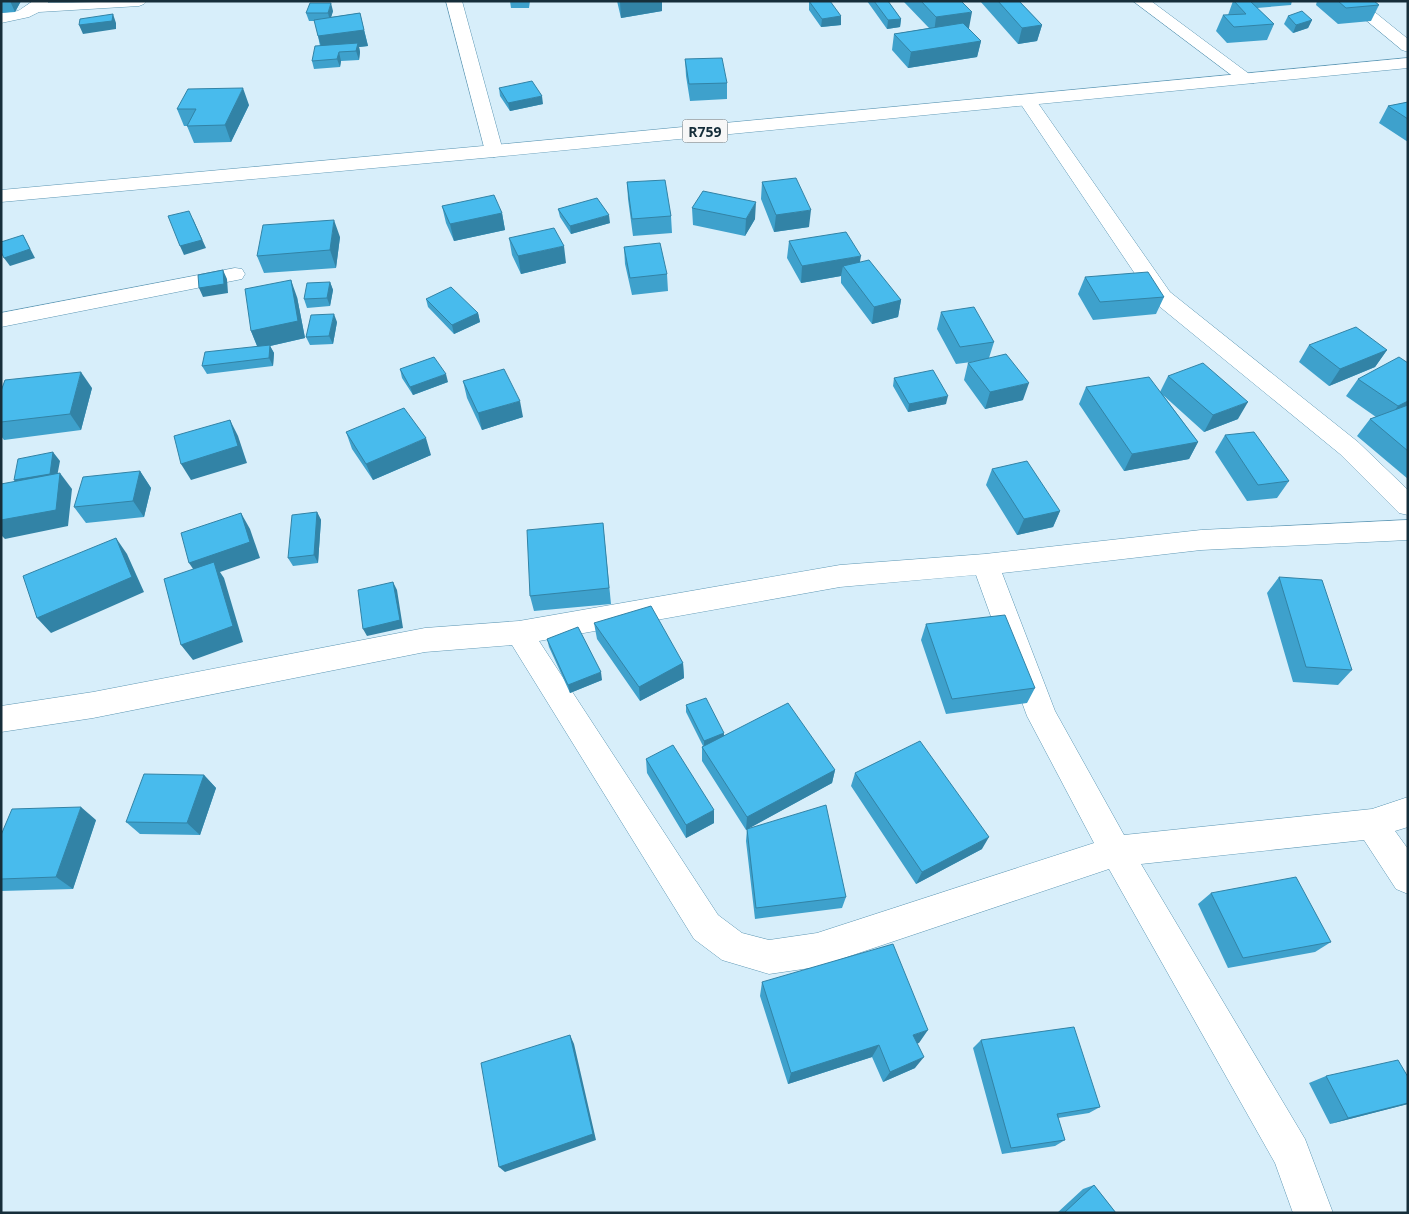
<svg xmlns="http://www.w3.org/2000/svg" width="1409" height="1214" viewBox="0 0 1409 1214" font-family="'Open Sans',sans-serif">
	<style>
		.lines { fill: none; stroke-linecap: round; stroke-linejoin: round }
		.minor-casing { stroke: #5d97b4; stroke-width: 1 }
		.primary-casing { stroke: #5d97b4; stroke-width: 1 }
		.minor { fill: #fff; fill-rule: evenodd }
		.primary { fill: #fff; fill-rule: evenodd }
		.wall { fill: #3ea1cc }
		.shaded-wall { fill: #3283a6 }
		.building { fill: #48bbed; stroke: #3283a6 }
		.labels { text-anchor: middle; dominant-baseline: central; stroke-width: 4.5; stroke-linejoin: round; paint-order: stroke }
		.shield { fill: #f7f7f7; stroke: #5a6a73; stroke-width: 1 }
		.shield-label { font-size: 14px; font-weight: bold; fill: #162e3a }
	</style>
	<rect width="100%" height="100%" fill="#d7eefa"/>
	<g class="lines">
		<defs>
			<path id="minor" d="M33 1H49L48 3 147 1 144 4 139 6 39 12 29 17 1 23V13L18 11Z
				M446 1H462L503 151 501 155 494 157 487 155 485 151Z
				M1133 1H1151L1256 79 1254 83H1242Z
				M1343 1H1361L1408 39V52L1402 50Z
				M1027 95 1033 96 1170 292 1358 442 1408 490V515L1399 513 1340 454 1154 302 1018 100 1021 96Z
				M235 268 242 269 245 274 242 279 1 327V313Z
				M1408 520V540L1201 550 1002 573 1055 711 1124 835 1372 809 1408 797V827L1395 831 1408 849V894L1396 889 1364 840 1141 864 1305 1139 1333 1213H1293L1275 1163 1109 869 817 967 769 974 722 960 694 939 512 645 425 652 93 718 1 732V706L93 692 425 628 519 621 840 565 985 554 1201 530ZM976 575 1027 716 1094 843 817 933 769 940 742 933 718 915 539 641 840 587Z"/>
			<path id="primary" d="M1408 58V68L494 157 1 202V190L494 145Z"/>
		</defs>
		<use href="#minor" class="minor-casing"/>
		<use href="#primary" class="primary-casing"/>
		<use href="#minor" class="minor"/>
		<use href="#primary" class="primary"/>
	</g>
	<path class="wall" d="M1 1H21L15 12 1 13Z
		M510 1H530L529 8H511Z
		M617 1H662V11L621 18Z
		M809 1 841 16V25L821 27 809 10Z
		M867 1H888L901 19 900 27 887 29Z
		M904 1H961L969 28H968L981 41 977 57 908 68 892 50 894 34 929 28 904 2Z
		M980 1H1019L1042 25 1037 41 1018 44Z
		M1233 1H1292L1291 5 1257 8 1274 24 1267 40 1227 43 1216 31 1223 15H1228Z
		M1317 1H1374L1379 5 1371 21 1338 24 1316 5Z
		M333 11 331 17 360 13 368 46 359 47 360 52 359 60 341 61 340 67 314 69 312 61 320 46 315 21H309L306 13Z
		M1288 16 1312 20 1308 28 1293 33 1284 24Z
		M685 59 727 83V99L690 101 686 76Z
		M499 88 543 104 510 111 500 96Z
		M1408 102V142L1379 123 1388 106Z
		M249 105 231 142 194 143 187 126H184L177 109Z
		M627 182 671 216 672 233 633 236 628 199Z
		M762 182 809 227 774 232 761 199Z
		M442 206 502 213 505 230 454 241 446 223Z
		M692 208 755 219 745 236 693 225Z
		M558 209 610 223 571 234 560 217Z
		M340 237 336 268 264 273 257 256Z
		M509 238 566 263 521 274 512 255Z
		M789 241 860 262 901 300 898 317 872 324 841 283V276L801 283 787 258Z
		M624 247 667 274 668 291 632 295 625 264Z
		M1085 277 1164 297 1156 314 1093 320 1078 294Z
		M330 282 333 290 330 306 307 308 304 299Z
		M297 297 305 338 270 346 274 353 273 366 207 374 202 366 257 346 251 331Z
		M426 299 478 313 480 322 454 334 428 307Z
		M941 312 994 342 989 358 1023 400 985 409 964 380 968 363 979 361 956 364 937 329Z
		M337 322 333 344 310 345 306 337Z
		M1309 345 1387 350 1375 367 1329 386 1299 362Z
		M1408 363V479L1357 436 1370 419 1376 417 1346 396 1358 379Z
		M400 369 448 382 413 395 402 378Z
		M1168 376 1238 419 1204 432 1163 395 1198 442 1189 459 1124 471 1079 404 1086 387 1160 392Z
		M894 378 946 404 908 412 893 386Z
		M463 381 523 417 482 430 467 398Z
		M92 388 81 430 4 440 1 436V391Z
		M346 432 431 455 373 480 352 449Z
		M1225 435 1289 481 1277 498 1247 501 1215 452Z
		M992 469 1060 511 1053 527 1017 535 986 485Z
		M140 471 151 488 144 517 86 523 74 507Z
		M317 512 321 520 318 563 293 566 288 558Z
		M603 523 611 604 534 611 530 596Z
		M1279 577 1352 670 1338 685 1293 682 1267 593Z
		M594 623 683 663 684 678 640 701 597 639Z
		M926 624 1035 688 1027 703 946 714 921 640Z
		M547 639 602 680 570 693 549 647Z
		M686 705 724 736 835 770 832 783 749 828 846 897 842 908 755 919 746 841 747 829 746 830 702 761V747L703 746 686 712Z
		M646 759 714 823 686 838 647 773Z
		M855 773 982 849 916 884 851 786Z
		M204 775 216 788 200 835 140 834 126 822Z
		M96 820 73 889 1 891V835Z
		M1211 893 1331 942 1315 952 1228 968 1198 904Z
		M762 982 919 1043H917L915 1068 883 1082 872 1057 788 1084 760 996Z
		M981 1040 1100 1107 1089 1113 1058 1118 1065 1140 1055 1146 1002 1154 973 1048Z
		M1326 1076 1408 1077V1104L1330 1124 1309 1083Z
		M1094 1185 1116 1213H1057L1083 1189Z"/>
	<path class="shaded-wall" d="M10 1H21L15 12Z
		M623 1H662V11L621 18 620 2Z
		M331 3 333 11 330 21 328 13Z
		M972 12 969 28 934 33 936 17Z
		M113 14 116 23V29L83 34 79 25Z
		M841 16V25L821 27 822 19Z
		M901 19 900 27 887 29 888 20Z
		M1312 20 1308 28 1293 33 1296 25Z
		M1042 25 1037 41 1018 44 1022 28Z
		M364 30 368 46 359 47 360 52 359 60 356 51 323 53 318 36Z
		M981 41 977 57 908 68 911 52Z
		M339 52 341 61 340 67 337 59Z
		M243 88 249 105 231 142 225 125Z
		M542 96 543 104 510 111 508 103Z
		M756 202 755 219 745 236 746 219Z
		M811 210 809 227 774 232 776 215Z
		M502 213 505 230 454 241 450 224Z
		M609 215 610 223 571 234 570 226Z
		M193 219 206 248 184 255 180 246Z
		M334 220 340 237 336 268 330 250Z
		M23 235 35 258 10 266 4 258Z
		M564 246 566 263 521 274 518 256Z
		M861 256 858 273 843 266 841 276 801 283 802 266Z
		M223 270 227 279 228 293 203 297 199 288Z
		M291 280 297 297 305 338 270 346 274 353 273 366 269 358 258 348 251 331Z
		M330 282 333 290 330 306 327 298Z
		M901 300 898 317 872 324 874 307Z
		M478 313 480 322 454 334 452 325Z
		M334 314 337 322 333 344 329 336Z
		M1387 350 1375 367 1329 386 1340 369Z
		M81 372 92 388 81 430 70 414Z
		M446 374 448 382 413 395 410 387Z
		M1029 383 1023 400 985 409 990 392Z
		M948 396 946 404 908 412 909 404Z
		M520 401 523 417 482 430 478 413Z
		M1408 401V411L1385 423 1398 406Z
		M1248 402 1238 419 1204 432 1213 415Z
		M230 420 238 436 247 463 191 480 181 464Z
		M426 438 431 455 373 480 366 464Z
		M1198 442 1189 459 1124 471 1132 454Z
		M53 452 60 461 56 482 21 489 14 480Z
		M140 471 151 488 144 517 133 501Z
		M60 473 72 489 68 526 5 539 1 535V520Z
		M1060 511 1053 527 1017 535 1024 519Z
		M317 512 321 520 318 563 314 555Z
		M241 513 250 529 260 558 220 572 224 578 243 642 193 660 181 645 200 579 189 563Z
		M116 538 127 554 144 592 51 633 37 618Z
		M393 582 397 590 403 628 367 636 363 629Z
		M683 663 684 678 640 701 639 687Z
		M601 672 602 680 570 693 568 685Z
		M724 733V740L704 748V741Z
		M835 770 832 783 746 830 747 817Z
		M204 775 216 788 200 835 187 823Z
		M81 807 96 820 73 889 56 877Z
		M714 810V823L686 838V825Z
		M989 837 982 849 916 884 922 872Z
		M928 1030 919 1043 905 1047 913 1035Z
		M570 1035 574 1044 596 1140 505 1172 499 1167Z
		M879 1045 872 1057 788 1084 791 1073Z
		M924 1057 915 1068 883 1082 890 1072Z
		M1408 1103V1104L1400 1106 1330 1124 1348 1118Z"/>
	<path class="building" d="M809 1H830L841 16 822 19Z
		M874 1H888L901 19 888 20Z
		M921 1H961L972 12 936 17Z
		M998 1H1019L1042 25 1022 28Z
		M1234 1H1250L1274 24 1234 27 1223 15 1246 14Z
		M1338 1H1374L1379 5 1346 8Z
		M310 3H331L328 13H306Z
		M1302 11 1312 20 1296 25 1288 16Z
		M360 13 364 30 318 36 314 20Z
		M113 14 112 21 79 25 80 19Z
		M963 23 981 41 911 52 894 34Z
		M358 43 356 51 339 52 337 59 312 61 315 46Z
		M722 58 727 83 689 84 685 59Z
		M532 81 542 96 508 103 499 88Z
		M243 88 225 125 187 126 196 109H177L188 89Z
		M1408 102V119L1388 106Z
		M796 178 811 210 776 215 762 182Z
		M665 180 671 216 632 219 627 182Z
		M703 191 756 202 746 219 692 208Z
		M494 195 502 213 450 224 442 206Z
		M597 198 609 215 570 226 558 209Z
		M189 211 202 240 180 246 168 216Z
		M334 220 330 250 257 256 263 225Z
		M554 228 564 246 518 256 509 238Z
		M846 232 861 256 802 266 789 241Z
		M23 235 30 249 4 258 1 252V242Z
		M660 243 667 274 630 278 624 247Z
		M869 260 901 300 874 307 843 266Z
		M223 270 224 284 199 288 198 275Z
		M1148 272 1164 297 1100 302 1085 277Z
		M291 280 298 321 251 331 245 289Z
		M330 282 327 298 304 299 307 283Z
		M451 287 478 313 452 325 426 299Z
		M974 307 994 342 960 347 941 312Z
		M334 314 329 336 306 337 311 315Z
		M1356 327 1387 350 1340 369 1309 345Z
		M270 345 269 358 202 366 205 352Z
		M1006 354 1029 383 990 392 968 363Z
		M434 357 446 374 410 387 400 369Z
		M1399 357 1408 363V401L1398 406 1358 379Z
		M1203 363 1248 402 1213 415 1168 376Z
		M504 369 520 401 478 413 463 381Z
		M933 370 948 396 909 404 894 378Z
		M81 372 70 414 1 422V391L5 380Z
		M1149 377 1198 442 1132 454 1086 387Z
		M1408 405V451L1370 419Z
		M404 408 426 438 366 464 346 432Z
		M230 420 238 446 181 464 174 436Z
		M1254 432 1289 481 1258 485 1225 435Z
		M53 452 50 474 14 480 18 459Z
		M1027 461 1060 511 1024 519 992 469Z
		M140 471 133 501 74 507 83 477Z
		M60 473 56 510 1 520V484Z
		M317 512 314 555 288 558 292 515Z
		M241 513 250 542 189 563 181 533Z
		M603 523 609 588 530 596 527 530Z
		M116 538 132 577 37 618 23 576Z
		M214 562 233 626 181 645 164 579Z
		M1279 577 1322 580 1352 670 1306 667Z
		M393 582 400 620 363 629 358 590Z
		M651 606 683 663 639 687 594 623Z
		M1005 615 1035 688 952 699 926 624Z
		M578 627 601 672 568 685 547 639Z
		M706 698 724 733 704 741 686 705Z
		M788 703 835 770 747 817 702 747Z
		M920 741 989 837 922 872 855 773Z
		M673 745 714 810 686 825 646 759Z
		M144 774 204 775 187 823 126 822Z
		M826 805 846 897 756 908 747 829Z
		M81 807 56 877 1 879V835L12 809Z
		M1296 877 1331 942 1243 958 1211 893Z
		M893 944 928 1030 913 1035 924 1057 890 1072 879 1045 791 1073 762 982Z
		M1074 1027 1100 1107 1057 1114 1065 1140 1011 1148 981 1040Z
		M570 1035 593 1134 499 1167 481 1063Z
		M1398 1060 1408 1077V1103L1348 1118 1326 1076Z
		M1094 1185 1116 1213H1064Z"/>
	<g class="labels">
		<rect class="shield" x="682.5" y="119.5" width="45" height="23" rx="4"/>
		<g class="shield-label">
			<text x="705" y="131">R759</text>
		</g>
	</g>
	<rect width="1409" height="1214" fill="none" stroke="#162e3a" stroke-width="5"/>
</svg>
